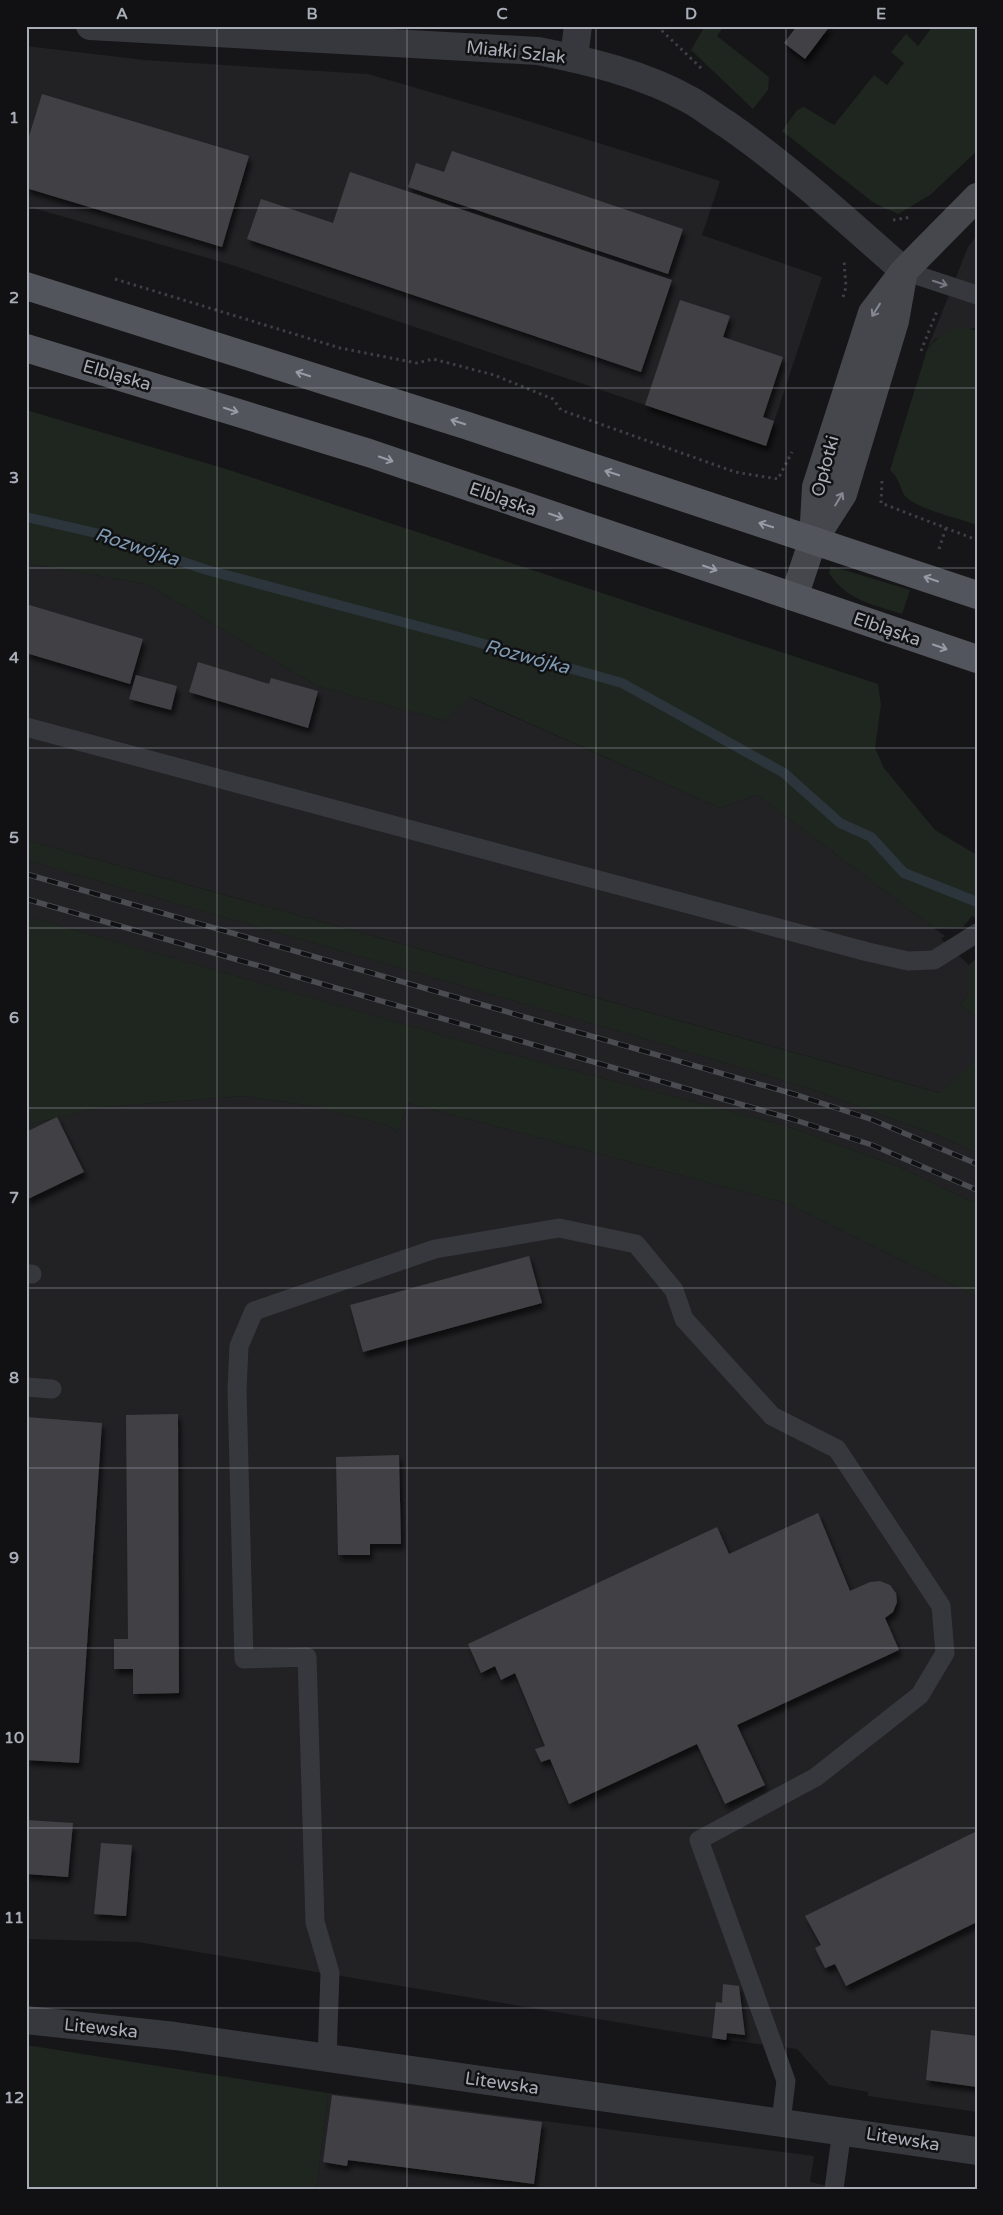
<svg xmlns="http://www.w3.org/2000/svg" width="1003" height="2215" viewBox="0 0 1003 2215" font-family="'Varela Round',sans-serif">
	<style>
		.built { fill: #222225 }
		.green { fill: #1e261f }
		.lines { fill: none; stroke-linecap: round; stroke-linejoin: round }
		.stream { stroke: #2c353c; stroke-width: 10 }
		.building { fill: #404145; filter: url(#shadow) }
		.path { stroke: #3d3f44; stroke-width: 3; stroke-dasharray: 2.5 4; stroke-linecap: butt }
		.lane { stroke: #37383d; stroke-width: 19 }
		.street { stroke: #37383d; stroke-width: 28 }
		.secondary { stroke: #45474d; stroke-width: 28 }
		.primary { stroke: #53555c; stroke-width: 28 }
		.rail-casing { stroke: #4a4c52; stroke-width: 5.5 }
		.rail { stroke: #111113; stroke-width: 4; stroke-dasharray: 11; stroke-linecap: butt }
		.oneway { stroke: #757881 }
		.oneway2 { stroke: #858993 }
		.oneway3 { stroke: #979ba6 }
		.grid { fill: none; stroke: #a8adb8; stroke-width: 1; stroke-opacity: 0.55 }
		.labels { text-anchor: middle; dominant-baseline: central; stroke-width: 5; stroke-linejoin: round; paint-order: stroke }
		.street-label { font-size: 18px; fill: #a8adb8; stroke: #111113 }
		.water-label { font-size: 19px; font-style: italic; fill: #7f9bb3; stroke: #111113 }
		.neatline { fill: none; stroke: #a8adb8; stroke-width: 2 }
		.grid-label { font-size: 16px; text-anchor: middle; font-weight: bold; fill: #a8adb8 }
	</style>
	<defs>
		<filter id="shadow"><feDropShadow dx="3" dy="5.5" stdDeviation="2.5" flood-color="#0009"/></filter>
	</defs>
	<rect width="100%" height="100%" fill="#161618"/>
	<path class="built" d="M26 46 144 60 368 74 499 112 720 181 702 235 822 277 766 446 232 265 26 206Z
		M977 235V331L974 328 935 339 927 350 968 247Z
		M26 563 146 584 317 686 445 721 469 697 720 808 757 795 934 928 945 936 941 939 969 965V993L960 1004 977 1018V1058L941 1093 26 840Z
		M26 860 656 1042 811 1089 945 1138 977 1153V1204L897 1166 783 1125 498 1051 26 916Z
		M244 1096 313 1106 389 1126 398 1132 408 1103 786 1203 977 1297V2112L868 2096V2092L829 2085 797 2049 712 2038 138 1942 26 1939V1125L104 1107Z
		M328 2093 814 2156 810 2182 842 2189H316Z"/>
	<path class="green" d="M705 26H724L717 36 769 77 768 90 753 109 691 50Z
		M933 26H977V151L930 195 898 214 874 203 782 131 797 110 804 107 834 125 874 75 887 85 904 63 891 52 906 34 918 46Z
		M962 327 977 331V525C958 518 920 510 906 497 900 491 901 480 890 470L927 350C937 337 946 331 962 327Z
		M26 410 226 469 878 684 881 705 875 748 884 768 935 830 977 855V919L972 916 963 927 934 928 757 795 720 808 470 697 445 721 317 686 146 584 26 563Z
		M831 566 910 590 902 614C874 605 846 600 829 573Z
		M26 840 940 1093 977 1058V1153L945 1138 811 1089 656 1042 26 860Z
		M26 916 498 1051 783 1125 897 1166 977 1204V1297L786 1203 408 1103 398 1132 389 1126 313 1106 244 1096 104 1107 26 1125Z
		M977 958V1018L960 1004 969 993V965Z
		M26 2045 328 2093 316 2189H26Z"/>
	<g class="lines">
		<path class="stream" d="M26 517 100 534 207 570 459 637 622 683 784 773 840 823 871 837 904 873 977 902"/>
	</g>
	<path class="building" d="M797 26H830L805 59 784 43Z
		M42 94 249 156 222 247 26 188V146Z
		M452 151 683 229 668 274 408 187 416 163 444 172Z
		M350 172 672 280 641 372 247 239 261 199 333 223Z
		M680 300 730 316 723 337 783 357 763 417 774 421 766 446 645 405Z
		M26 604 143 639 130 684 26 653Z
		M198 662 269 684 271 678 318 691 308 728 189 692Z
		M136 675 177 686 171 710 129 699Z
		M57 1117 84 1172 26 1200V1132Z
		M529 1256 542 1303 363 1352 350 1305Z
		M178 1414 179 1693 133 1694V1669H114V1639H128L126 1415Z
		M26 1417 102 1423 79 1763 26 1760Z
		M399 1455 401 1544H370V1555H338L336 1457Z
		M818 1513 850 1591 870 1582 880 1581 890 1585 896 1593 897 1602 893 1612 885 1618 899 1650 737 1725 765 1785 725 1804 697 1744 569 1804 550 1759 541 1762 535 1749 545 1746 515 1673 501 1680 495 1666 481 1673 468 1644 717 1527 729 1554Z
		M26 1820 73 1823 68 1877 26 1874Z
		M977 1831V1922L846 1986 835 1964 825 1968 815 1948 821 1945 805 1916Z
		M101 1843 132 1845 126 1916 94 1914Z
		M723 1984 739 1986 745 2035 727 2033 726 2040 712 2038 716 2002 722 2003Z
		M931 2030 977 2036V2087L926 2080Z
		M332 2095 542 2122 534 2184 348 2160 347 2166 323 2162Z"/>
	<g class="lines">
		<path class="path" d="M657 26 702 69
			M893 220 912 217
			M115 279 340 348 417 363 433 359 494 375 553 399 561 410 735 472 778 479 792 452
			M843 297 846 287 844 261
			M921 351 937 311
			M882 481 881 503 977 540
			M939 549 946 528"/>
		<path class="lane" d="M904 271 977 295
			M26 727 868 952 908 961 934 960 977 933
			M26 1274H32
			M26 1387 52 1389
			M327 2059 330 1973 315 1922 307 1657 244 1659 237 1390 239 1346 254 1311 435 1249 559 1228 636 1244 674 1290 684 1319 772 1416 837 1449 941 1606 945 1653 920 1695 816 1777 699 1840 786 2081 781 2121
			M834 2189 842 2130"/>
		<path class="street" d="M90 26 538 51C589 61 644 74 690 100 703 107 715 117 728 125 791 169 847 221 904 271
			M574 58 578 26
			M26 2020 175 2036 977 2151"/>
		<path class="secondary" d="M814 539 843 494 895 321 903 276
			M794 597 813 540 816 487 872 313 904 271 977 197"/>
		<path class="primary" d="M26 286 468 426 977 595
			M26 348 369 453 977 659"/>
		<defs>
			<path id="rail" d="M26 874 797 1095 873 1120 977 1164
				M26 899 792 1119 872 1145 977 1190"/>
		</defs>
		<use href="#rail" class="rail-casing"/>
		<use href="#rail" class="rail"/>
	</g>
	<defs><path id="oneway-shaft" d="M-6 0H5M1.5-3L5.5 0L1.5 3" fill="none" stroke-width="1.6" stroke-linecap="round" stroke-linejoin="round" transform="scale(1.25)"/></defs>
	<use class="oneway" href="#oneway-shaft" transform="translate(940 283) rotate(18)"/>
	<g class="oneway2">
		<use href="#oneway-shaft" transform="translate(876 310) rotate(122)"/>
		<use href="#oneway-shaft" transform="translate(839 499) rotate(-59)"/>
	</g>
	<g class="oneway3">
		<use href="#oneway-shaft" transform="translate(303 374) rotate(-162)"/>
		<use href="#oneway-shaft" transform="translate(231 410) rotate(18)"/>
		<use href="#oneway-shaft" transform="translate(458 422) rotate(-162)"/>
		<use href="#oneway-shaft" transform="translate(386 459) rotate(19)"/>
		<use href="#oneway-shaft" transform="translate(612 473) rotate(-162)"/>
		<use href="#oneway-shaft" transform="translate(556 516) rotate(19)"/>
		<use href="#oneway-shaft" transform="translate(766 525) rotate(-162)"/>
		<use href="#oneway-shaft" transform="translate(710 568) rotate(19)"/>
		<use href="#oneway-shaft" transform="translate(931 579) rotate(-161)"/>
		<use href="#oneway-shaft" transform="translate(940 647) rotate(19)"/>
	</g>
	<path class="grid" d="M217 26V2189M407 26V2189M596 26V2189M786 26V2189M26 208H977M26 388H977M26 568H977M26 748H977M26 928H977M26 1108H977M26 1288H977M26 1468H977M26 1648H977M26 1828H977M26 2008H977"/>
	<g class="labels">
		<g class="street-label">
			<text transform="translate(516 52) rotate(6)">Miałki Szlak</text>
			<text transform="translate(117 375) rotate(16)">Elbląska</text>
			<text transform="translate(825 466) rotate(-75)">Opłotki</text>
			<text transform="translate(503 499) rotate(19)">Elbląska</text>
			<text transform="translate(887 629) rotate(19)">Elbląska</text>
			<text transform="translate(101 2028) rotate(6)">Litewska</text>
			<text transform="translate(502 2083) rotate(8)">Litewska</text>
			<text transform="translate(903 2139) rotate(9)">Litewska</text>
		</g>
		<g class="water-label">
			<text transform="translate(137 547) rotate(18)">Rozwójka</text>
			<text transform="translate(527 657) rotate(15)">Rozwójka</text>
		</g>
	</g>
	<rect width="1003" height="2215" fill="none" stroke="#111113" stroke-width="55"/>
	<rect x="28" y="28" width="948" height="2160" class="neatline"/>
	<g class="grid-label">
		<text x="122" y="19">A</text>
		<text x="312" y="19">B</text>
		<text x="502" y="19">C</text>
		<text x="691" y="19">D</text>
		<text x="881" y="19">E</text>
		<text x="14" y="123">1</text>
		<text x="14" y="303">2</text>
		<text x="14" y="483">3</text>
		<text x="14" y="663">4</text>
		<text x="14" y="843">5</text>
		<text x="14" y="1023">6</text>
		<text x="14" y="1203">7</text>
		<text x="14" y="1383">8</text>
		<text x="14" y="1563">9</text>
		<text x="14" y="1743">10</text>
		<text x="14" y="1923">11</text>
		<text x="14" y="2103">12</text>
	</g>
</svg>
